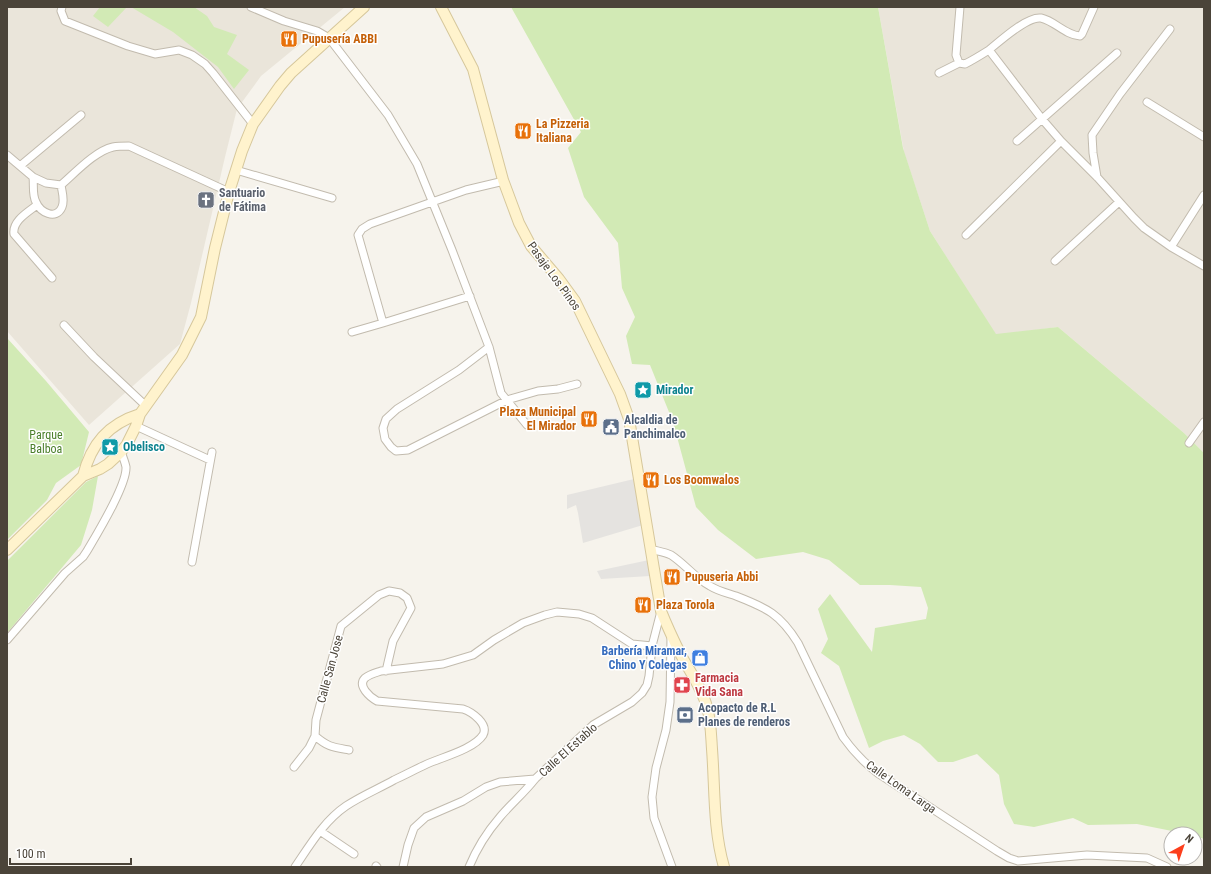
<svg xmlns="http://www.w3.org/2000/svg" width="1211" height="874" viewBox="0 0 1211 874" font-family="'Roboto Condensed',sans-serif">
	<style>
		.residential { fill: #eae5da }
		.green { fill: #d2eab5 }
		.parking { fill: #e5e3e0 }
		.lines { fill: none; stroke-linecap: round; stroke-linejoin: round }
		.minor-casing { stroke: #c2bbae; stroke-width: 9 }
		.secondary-casing { stroke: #d6c79b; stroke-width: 12 }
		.minor { stroke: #fff; stroke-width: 7 }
		.secondary { stroke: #fff3cd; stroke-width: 10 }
		.labels { text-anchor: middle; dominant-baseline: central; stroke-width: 3; stroke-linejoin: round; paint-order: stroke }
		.food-label { font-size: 12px; font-weight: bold; fill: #c56008; stroke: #fff; text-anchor: start }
		.worship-label { font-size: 12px; font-weight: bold; fill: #5b616d; stroke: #fff; text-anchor: start }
		.street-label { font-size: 12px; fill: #4b4439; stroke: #fff }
		.culture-label { font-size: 12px; font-weight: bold; fill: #0d838f; stroke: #fff; text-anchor: start }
		.service-label { font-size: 12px; font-weight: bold; fill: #4e5e75; stroke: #fff; text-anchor: start }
		.park-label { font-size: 12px; fill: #4a7f2a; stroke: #fff }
		.shop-label { font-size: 12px; font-weight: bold; fill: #366cbe; stroke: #fff; text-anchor: end }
		.health-label { font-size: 12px; font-weight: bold; fill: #be3a42; stroke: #fff; text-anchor: start }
	</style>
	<rect width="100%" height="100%" fill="#f6f3ec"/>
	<path class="residential" d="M7 7H345L261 76 237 109 225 157 191 303 180 344 89 425 7 331Z
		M878 7H1204V453L1184 433 1058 327 996 335 930 231 904 152Z"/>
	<path class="green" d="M100 7H127L108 27 93 16Z
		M131 7H194L207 16 214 27 237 35 227 54 249 70 234 89 218 67 173 32Z
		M511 7H878L903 148 930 231 996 334 1058 327 1184 433 1204 453V839L1195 836V834H1187L1137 824 1088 825 1073 818 1034 827 1014 824 1004 804 999 775 977 754 953 762H938L920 744 904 735 883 741 869 748 839 666 821 653 828 639 818 609 830 594 872 652 875 628 926 619 928 608 921 587 890 585H860L829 560 803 552 756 559 718 530 696 507 673 422 650 365 632 364 626 336 635 317 622 288 618 243 584 197 568 148 581 132Z
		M7 338 46 381 89 432 81 465 56 483 47 500 7 540Z
		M98 476 92 510 81 545 7 633V561L86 482Z"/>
	<path class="parking" d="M634 479 643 525 583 543 578 513 576 505 567 509V495Z
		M649 560 650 576 601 579 597 571Z"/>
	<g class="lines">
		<defs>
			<path id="minor" d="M62 7 61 11 65 21 128 46 155 54 179 50 192 55 205 64 213 73 253 124
				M251 7 284 21 317 31 329 38 388 115 417 164 452 250 489 347 501 393 527 425
				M960 7 956 55 959 63 965 64C973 60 981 55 989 50 1000 41 1027 16 1041 18 1055 21 1065 35 1080 36L1082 34 1094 7
				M989 50 1042 119 1061 141 1097 177 1134 218 1144 228 1171 247 1204 266
				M939 73 959 63
				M1147 102 1204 137
				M1017 141 1117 53
				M7 155 33 177 46 183 61 185C75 173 95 151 113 147 118 146 124 146 129 146L229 192
				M20 166 81 115
				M236 170 332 198
				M33 177C34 185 32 195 36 202 40 212 56 221 62 207 65 200 62 192 61 185
				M1097 177 1093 153 1092 135 1120 94 1170 29
				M37 205C28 212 12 221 14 234L52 278
				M966 235 1061 141
				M1171 247 1204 195
				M1055 261 1119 202
				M383 323 358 235 362 229 370 224 466 190 504 181
				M64 325 94 357 146 406
				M352 332 383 323 470 296
				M489 347 459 370 397 409 386 419 383 428 385 439 391 447 396 451 408 450 507 400 538 391 558 389 577 384
				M136 426 210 460
				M1189 443 1204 422
				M650 549C657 551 665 552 671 555 685 564 695 578 710 586 718 591 727 593 736 596 767 608 780 614 798 643L843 737C853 751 864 763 879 774L997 851 1009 858 1018 861 1087 855 1147 858 1167 867
				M192 562 212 452
				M671 637 670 702 666 730 656 768 652 797 654 818 672 867
				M7 640 65 573 83 557 87 551C97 534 127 485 126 467 125 462 123 457 121 452
				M349 750C332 747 328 747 315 736L316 720 341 626 379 595 389 591 400 593 407 598 411 608 393 641 386 671
				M294 767 309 748 315 736
				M320 831 354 854
				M376 866 377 867
				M295 867C310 845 324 821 346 806 361 796 378 789 394 780 405 775 416 769 427 764 443 757 474 749 483 735 489 724 472 712 463 709L377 701C370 697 357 686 365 678 370 674 375 673 381 671L443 664 473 655 494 640 523 623 545 615 557 612 579 614 592 618 632 644 652 646
				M403 867 408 845 414 828 426 817 463 801 486 787 500 782 535 779
				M469 867C476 850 487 832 500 817 511 804 524 793 535 779L593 725 632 702 642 693 647 685 649 676 652 646 661 611"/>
			<path id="secondary" d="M441 7 473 69 503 180 519 223 531 246 559 279 575 301 620 394 629 419 661 611C667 626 674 641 681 655 690 672 702 688 707 707 711 721 711 735 712 749 715 788 713 829 724 867
				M83 476C91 444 108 424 140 414
				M7 550 83 476 100 469 108 464 121 452 127 444 136 426 140 414 182 355 201 317 215 248 229 192 242 151 253 124 280 86 291 73 364 7"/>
		</defs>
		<use href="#minor" class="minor-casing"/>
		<use href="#secondary" class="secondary-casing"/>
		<use href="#minor" class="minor"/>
		<use href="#secondary" class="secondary"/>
	</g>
	<defs>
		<symbol id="restaurant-square" viewBox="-11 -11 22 22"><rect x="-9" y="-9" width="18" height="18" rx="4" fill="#e8710a" stroke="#fff"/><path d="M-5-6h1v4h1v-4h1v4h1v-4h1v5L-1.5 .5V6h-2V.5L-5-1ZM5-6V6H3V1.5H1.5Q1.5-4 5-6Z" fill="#fff"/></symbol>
		<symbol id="church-square" viewBox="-11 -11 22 22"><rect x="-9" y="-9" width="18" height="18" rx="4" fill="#6b7280" stroke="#fff"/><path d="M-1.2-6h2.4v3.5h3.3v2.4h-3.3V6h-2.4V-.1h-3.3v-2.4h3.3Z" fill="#fff"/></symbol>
		<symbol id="sight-square" viewBox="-11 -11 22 22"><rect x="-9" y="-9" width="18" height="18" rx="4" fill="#0f9aa8" stroke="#fff"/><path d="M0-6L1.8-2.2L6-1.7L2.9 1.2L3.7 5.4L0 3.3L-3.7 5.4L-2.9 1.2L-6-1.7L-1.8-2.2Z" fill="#fff"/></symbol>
		<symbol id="civic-square" viewBox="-11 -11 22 22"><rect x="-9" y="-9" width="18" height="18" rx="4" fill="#5c6f8a" stroke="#fff"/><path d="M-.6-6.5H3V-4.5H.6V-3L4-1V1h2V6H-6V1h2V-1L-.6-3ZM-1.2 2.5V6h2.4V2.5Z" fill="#fff"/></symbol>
		<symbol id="shop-square" viewBox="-11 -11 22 22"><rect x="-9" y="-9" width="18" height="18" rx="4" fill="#3f7fe0" stroke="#fff"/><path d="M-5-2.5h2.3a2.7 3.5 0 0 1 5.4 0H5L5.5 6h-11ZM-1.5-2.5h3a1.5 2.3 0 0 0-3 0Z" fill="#fff"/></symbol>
		<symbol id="pharmacy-square" viewBox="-11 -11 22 22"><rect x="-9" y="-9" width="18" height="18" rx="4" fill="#e0444e" stroke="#fff"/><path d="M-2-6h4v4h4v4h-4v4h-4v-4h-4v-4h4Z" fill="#fff"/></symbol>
		<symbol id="bank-square" viewBox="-11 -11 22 22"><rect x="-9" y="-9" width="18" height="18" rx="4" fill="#5c6f8a" stroke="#fff"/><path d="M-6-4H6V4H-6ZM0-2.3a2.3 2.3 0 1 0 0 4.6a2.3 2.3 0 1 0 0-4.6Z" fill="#fff"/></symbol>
	</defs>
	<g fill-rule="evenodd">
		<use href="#restaurant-square" x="279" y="29" width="20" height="20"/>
		<use href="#restaurant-square" x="513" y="121" width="20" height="20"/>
		<use href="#church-square" x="196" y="190" width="20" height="20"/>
		<use href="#sight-square" x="633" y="380" width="20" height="20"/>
		<use href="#restaurant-square" x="579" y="409" width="20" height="20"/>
		<use href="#civic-square" x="601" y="417" width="20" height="20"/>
		<use href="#sight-square" x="100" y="437" width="20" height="20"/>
		<use href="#restaurant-square" x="641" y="470" width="20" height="20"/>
		<use href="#restaurant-square" x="662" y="567" width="20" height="20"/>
		<use href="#restaurant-square" x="633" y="595" width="20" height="20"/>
		<use href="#shop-square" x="690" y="648" width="20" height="20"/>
		<use href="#pharmacy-square" x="672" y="675" width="20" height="20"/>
		<use href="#bank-square" x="675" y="705" width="20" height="20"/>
	</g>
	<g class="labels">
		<g class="food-label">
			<text x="302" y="39">Pupusería ABBI</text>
			<text x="536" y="124">La Pizzeria<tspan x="536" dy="14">Italiana</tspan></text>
			<text x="576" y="412" text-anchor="end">Plaza Municipal<tspan x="576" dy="14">El Mirador</tspan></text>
			<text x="664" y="480">Los Boomwalos</text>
			<text x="685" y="577">Pupuseria Abbi</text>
			<text x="656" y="605">Plaza Torola</text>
		</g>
		<g class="worship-label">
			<text x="219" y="193">Santuario<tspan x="219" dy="14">de Fátima</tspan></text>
		</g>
		<g class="street-label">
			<text transform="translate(554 276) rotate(54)">Pasaje Los Pinos</text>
			<text transform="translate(330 669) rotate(-75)">Calle San Jose</text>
			<text transform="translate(568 750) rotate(-42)">Calle El Establo</text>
			<text transform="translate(901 787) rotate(35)">Calle Loma Larga</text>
		</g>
		<g class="culture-label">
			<text x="656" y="390">Mirador</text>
			<text x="123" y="447">Obelisco</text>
		</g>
		<g class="service-label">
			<text x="624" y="420">Alcaldia de<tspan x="624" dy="14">Panchimalco</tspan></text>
			<text x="698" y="708">Acopacto de R.L<tspan x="698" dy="14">Planes de renderos</tspan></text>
		</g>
		<g class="park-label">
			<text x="46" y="435">Parque<tspan x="46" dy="14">Balboa</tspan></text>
		</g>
		<g class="shop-label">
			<text x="687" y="651">Barbería Miramar,<tspan x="687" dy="14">Chino Y Colegas</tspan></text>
		</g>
		<g class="health-label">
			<text x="695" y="678">Farmacia<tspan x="695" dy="14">Vida Sana</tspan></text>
		</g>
	</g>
	<rect width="1211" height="874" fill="none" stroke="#4b4439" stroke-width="16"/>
	<g transform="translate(1183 846) rotate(40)"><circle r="19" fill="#ffffff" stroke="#b7b4b0"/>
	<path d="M0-3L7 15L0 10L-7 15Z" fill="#fc3f1d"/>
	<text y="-6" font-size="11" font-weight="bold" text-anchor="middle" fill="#4b4439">N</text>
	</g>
	<path d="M10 858v6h121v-6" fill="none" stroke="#4b4439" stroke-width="2"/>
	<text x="16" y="858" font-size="12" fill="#4b4439" stroke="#ffffff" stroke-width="3" paint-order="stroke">100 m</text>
</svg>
